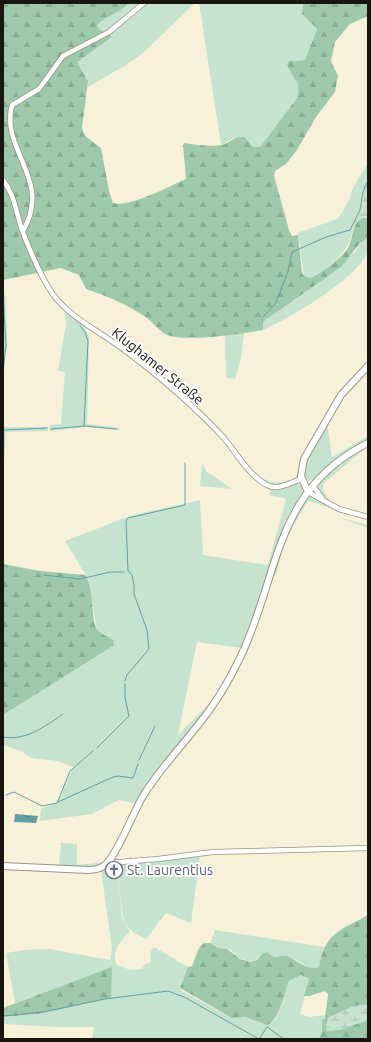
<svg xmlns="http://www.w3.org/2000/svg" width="371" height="1042" viewBox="0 0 371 1042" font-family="Ubuntu,sans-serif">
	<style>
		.green { fill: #c6e3cf }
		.forest { fill: url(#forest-firs) }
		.wetland { fill: url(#wetland-marsh) }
		.water { fill: url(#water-waves) }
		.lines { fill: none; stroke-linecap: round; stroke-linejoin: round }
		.stream { stroke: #639fa6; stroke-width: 1 }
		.minor-casing { stroke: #9a957f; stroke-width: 6 }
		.secondary-casing { stroke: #9a957f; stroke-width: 8 }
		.minor { stroke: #fff; stroke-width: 4.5 }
		.secondary { stroke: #fff; stroke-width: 6 }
		.labels { text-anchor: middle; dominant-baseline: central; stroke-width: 4; stroke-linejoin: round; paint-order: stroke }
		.street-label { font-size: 14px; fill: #17150d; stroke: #fff }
		.worship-label { font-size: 14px; fill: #5b616d; stroke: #fff; text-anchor: start }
	</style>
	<defs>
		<pattern id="forest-firs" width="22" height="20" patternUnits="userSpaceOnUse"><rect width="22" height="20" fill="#9ecaab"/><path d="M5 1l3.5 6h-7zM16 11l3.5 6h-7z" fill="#87ad92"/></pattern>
		<pattern id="wetland-marsh" width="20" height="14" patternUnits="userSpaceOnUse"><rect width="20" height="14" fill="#c6e3cf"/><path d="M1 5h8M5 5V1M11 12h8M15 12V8" fill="none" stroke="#a9c2b1"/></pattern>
		<pattern id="water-waves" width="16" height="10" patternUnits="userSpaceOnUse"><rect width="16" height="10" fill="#639fa6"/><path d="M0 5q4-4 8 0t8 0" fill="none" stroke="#518086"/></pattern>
	</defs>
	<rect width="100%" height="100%" fill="#f7f1d9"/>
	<path class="green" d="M129 3H142L123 21 104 33 97 27C105 16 120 13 129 3Z
		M146 3H195L143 53 126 65 88 87V81L77 62Z
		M199 3H303L302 15 317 29 305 60H294L289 71C298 78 300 88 297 98L260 147H253L245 137 233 138 221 145Z
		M368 163V172L361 192 359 210 348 232 352 234C346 255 329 267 311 278L304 276 298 233 339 218 350 198 352 190Z
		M368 238C368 242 369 247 368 250 362 276 287 320 263 330V322L267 319 303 294 356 251 360 243Z
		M3 291 6 298 7 345 3 380Z
		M64 309 83 324 89 337 87 424 120 428 119 430 87 427 50 431V425L61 424 65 372 58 371 66 324Z
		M244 333 241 359 235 379 226 378 225 335Z
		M327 422 332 457 368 436V441L345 453 315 480 309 481 304 476V464Z
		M3 427H48V431L6 432 3 474Z
		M368 446 323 484V490L331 503 318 490V485L339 465Z
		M202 462 206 471 232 489 200 486Z
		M298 471 297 482 302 487 303 493 286 520 279 538 268 577 242 648 197 642 178 735 215 698 209 706 140 800 133 803 119 800 92 814 40 821 41 809 58 802 73 767 58 761 31 758 21 751 3 745V715L113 646 114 640 97 630 88 579 65 541 130 516 200 500 203 555 268 565 286 499 269 495 271 485 259 477C273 484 282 484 295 478Z
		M312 496 339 511 309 501 306 504 291 530 282 550 277 572 270 583 292 522 309 497Z
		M337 517 368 525V528Z
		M61 843 77 844V865L106 862 89 867 59 866Z
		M200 855 191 923 166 913 146 939C138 935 130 931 126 924 121 916 117 872 120 864L162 861Z
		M109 866V876H118L122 918 130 932C120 940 112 951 116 964L130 970 142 969 145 964 150 963 151 951 154 947 188 967 180 988 182 991 232 1018 245 1017 267 1025C281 1020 285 994 289 981L301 975 309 979 300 1014 309 1017 324 1015 325 1018 322 1020V1031L319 1039H92L94 1027H56L3 1024V1017L38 1014 109 969 15 1003 6 953 24 950 49 949 110 960 112 949 101 870Z
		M215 930 324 947 319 968 310 969C306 966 300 962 296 960 285 956 275 962 268 952L260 955 254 962 241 959 231 950 218 948 210 943Z"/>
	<path class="forest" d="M3 3H129C120 13 105 16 97 26 102 33 107 32 112 37L77 62 88 81 82 128 85 136 101 148 109 191 113 203C129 208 170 186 186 179L183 145 185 143C196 145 210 147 221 145 231 143 234 135 245 137L253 147H260L297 98C302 80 291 78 287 64L289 61 305 60 317 29 302 14 303 3H368V16L350 24 335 42 331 61 338 76 335 92 316 117 297 150 286 164 275 171 274 176 289 230 292 236 298 235 302 273 304 276 311 278C323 271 340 260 348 248 354 237 351 225 362 217L366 218 368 216V238L360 243 341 267 267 319 263 322V330C243 334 182 343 165 334 157 329 152 321 144 316 126 304 107 296 86 289L79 275 61 268 3 280Z
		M3 564 40 571 85 575C95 589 90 623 98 630 102 635 109 637 114 640L113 646 3 715Z
		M368 915V1039H319L322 1031V1020L325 1018 328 994 325 991 309 996H304L309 979 301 975 289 981C285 993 279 1021 267 1025L245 1017 232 1018 180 988 188 967 192 966 199 948 204 943H210L218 948 227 949 240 959 251 962 257 960 263 953 268 952C274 960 278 956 287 956 296 960 309 972 319 967 325 932 340 931 368 915Z
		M112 967 111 998 38 1014 3 1017V1008Z"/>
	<path class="wetland" d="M368 172V216L358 220 354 226 352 234 348 232 359 210 361 192Z
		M356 1005H366L368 1008V1020L340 1030 327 1031 326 1025 329 1017Z"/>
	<path class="water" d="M15 814 38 816 36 823 14 822Z"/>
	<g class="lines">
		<path class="stream" d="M3 294 6 346 3 370
			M263 317 276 303 288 271 292 252 326 237 350 230 360 210 363 192 368 180
			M80 326 85 332 88 341 84 426
			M51 429 84 426 117 429
			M3 430 47 428
			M44 575 80 579 110 572H124
			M125 681 127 675 149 649 147 630 134 594V585L132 575 128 571 126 521 128 518 185 505V463
			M3 737C26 741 44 727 63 714
			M97 748 129 716 125 698V684
			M139 760 155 726
			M6 795 14 792 42 806 57 803 70 771 93 751
			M58 802 113 777 118 776 133 778 138 764
			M3 1016 43 1012 105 999 168 991 184 997 259 1039
			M259 1039 267 1027 284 1039"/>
		<defs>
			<path id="minor" d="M3 180C15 195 16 213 22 230 30 251 40 275 52 293 70 318 99 331 123 349 158 375 193 405 223 437 236 452 247 473 265 484 277 492 290 482 302 479
				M23 231C53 179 0 151 12 105L39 89 63 56 109 32 144 3
				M313 486 322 498
				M308 492 339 509 368 517
				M107 863 158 859 213 852 368 848"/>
			<path id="secondary" d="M308 492 301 476 304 459 341 395 368 366
				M3 866 88 870C94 870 100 869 105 865 116 857 134 811 143 796 159 770 180 748 199 724 215 704 229 681 240 658 280 575 273 490 368 443"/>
		</defs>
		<use href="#minor" class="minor-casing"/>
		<use href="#secondary" class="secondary-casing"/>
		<use href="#minor" class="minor"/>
		<use href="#secondary" class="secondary"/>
	</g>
	<defs>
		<symbol id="church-ring" viewBox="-11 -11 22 22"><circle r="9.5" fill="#fff" stroke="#6b7280" stroke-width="1.5"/><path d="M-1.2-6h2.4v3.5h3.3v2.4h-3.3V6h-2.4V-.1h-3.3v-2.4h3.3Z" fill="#6b7280"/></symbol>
	</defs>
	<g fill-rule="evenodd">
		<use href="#church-ring" x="104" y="860" width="20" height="20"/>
	</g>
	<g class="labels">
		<g class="street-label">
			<text transform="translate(158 366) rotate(39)">Klughamer Straße</text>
		</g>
		<g class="worship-label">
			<text x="127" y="870">St. Laurentius</text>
		</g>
	</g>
	<rect width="371" height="1042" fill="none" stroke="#17150d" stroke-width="8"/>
</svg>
